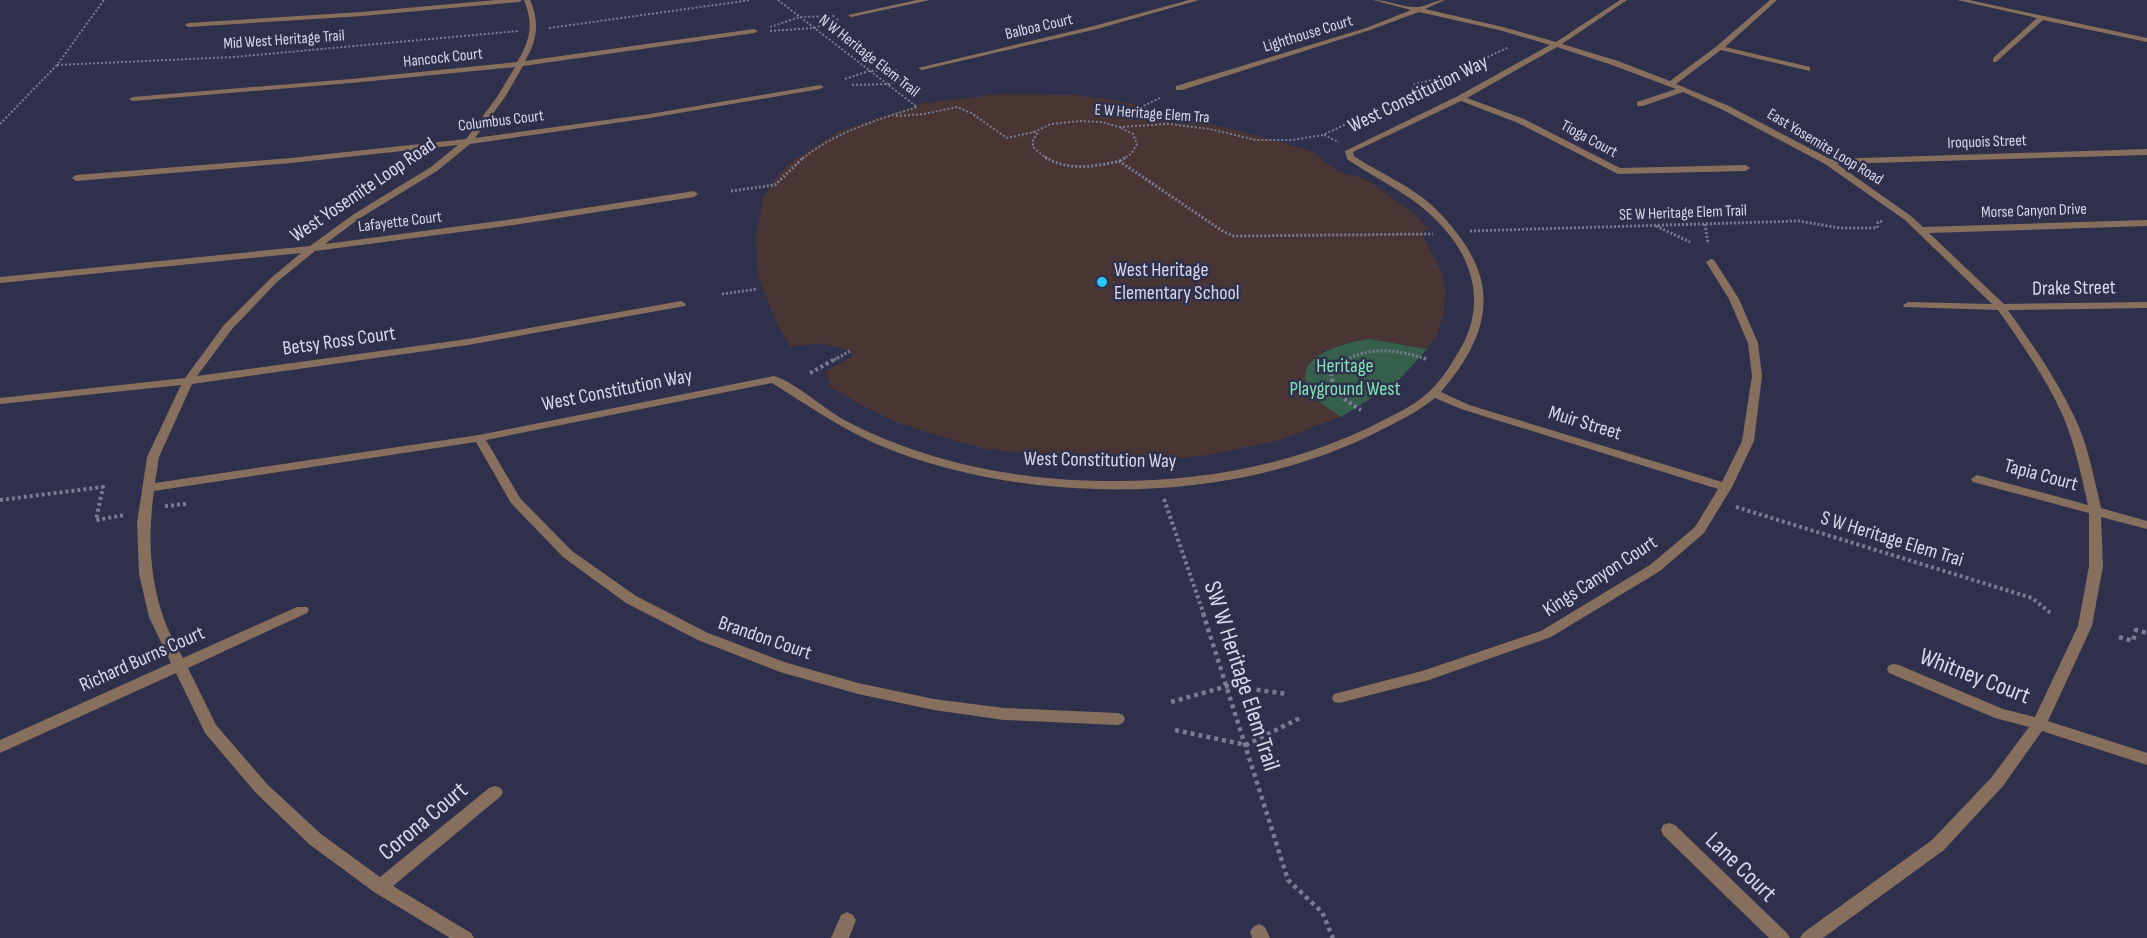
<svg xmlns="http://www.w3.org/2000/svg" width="2147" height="938" viewBox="0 0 2147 938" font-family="'Sofia Sans Condensed',sans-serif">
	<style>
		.education { fill: #493534 }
		.green { fill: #36604c }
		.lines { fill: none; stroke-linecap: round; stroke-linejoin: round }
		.path-far3 { stroke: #7b7c93; stroke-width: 2; stroke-dasharray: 2 2; stroke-linecap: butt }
		.path-far2 { stroke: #7b7c93; stroke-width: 3; stroke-dasharray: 2 2; stroke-linecap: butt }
		.path-far1 { stroke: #7b7c93; stroke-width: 4; stroke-dasharray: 3 3; stroke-linecap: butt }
		.path { stroke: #7b7c93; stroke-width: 4.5; stroke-dasharray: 4 4; stroke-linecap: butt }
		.street { fill: #876f5e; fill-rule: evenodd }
		.poi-dot { fill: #29c8ff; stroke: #2f304c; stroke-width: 2 }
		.labels { text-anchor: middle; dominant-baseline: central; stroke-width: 5; stroke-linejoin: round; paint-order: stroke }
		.far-street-label { font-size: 16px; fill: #d7d8ea; stroke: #2f304c }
		.street-label { font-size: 20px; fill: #d7d8ea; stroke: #2f304c }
		.poi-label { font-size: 20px; fill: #d7d8ea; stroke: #2f304c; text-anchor: start }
		.park-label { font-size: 20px; fill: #7fe5b5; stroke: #2f304c }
		.near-street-label { font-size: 24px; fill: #d7d8ea; stroke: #2f304c }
	</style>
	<rect width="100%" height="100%" fill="#2f304c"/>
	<path class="education" d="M1001 94 1073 95 1115 100 1176 114 1310 150 1338 171 1360 177 1373 184 1413 213 1429 229 1423 230 1424 238 1442 273 1445 291 1444 312 1437 336 1427 349 1369 339 1344 344 1322 352 1316 399 1341 417 1276 441 1214 454 1161 461H1089L981 448 900 424 861 405 831 387 826 371 853 356 849 351 824 343 791 347 778 326 758 276 756 238 763 198 779 174 790 163 839 131 926 103Z"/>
	<path class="green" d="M1369 339 1427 349 1397 382 1341 417C1333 411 1322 405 1315 397 1282 359 1341 343 1369 339Z"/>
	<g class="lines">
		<path class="path-far3" d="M778 0 917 107C877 120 835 132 802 159
			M770 27 800 17 835 16
			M549 28 751 0
			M770 31 814 28 839 19
			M57 65 234 57 518 31
			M845 79 869 71 897 70
			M1432 80 1441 82C1434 92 1423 94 1411 90L1415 84Z
			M852 85 890 84 906 76
			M1160 98 1141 107 1156 113 1168 123
			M896 116 924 114 957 107 971 113 1007 138 1034 132
			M0 124 57 65 104 0
			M1121 128 1133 134 1137 144 1131 154 1123 159
			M1324 135 1339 142
			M1047 159 1033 147V140L1037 134 1034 132 1051 124 1080 121 1102 122 1119 127 1168 124 1210 129 1256 140H1292L1323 135 1509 47"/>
		<path class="path-far2" d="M1045 157C1067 171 1095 167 1119 161L1224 232 1234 236 1433 234
			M1120 161 1126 157
			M731 191 775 185 804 157
			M1705 224 1708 244
			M1656 226 1690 242
			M1470 231 1799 221 1840 228H1877L1878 222 1883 221
			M722 294 758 289
			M834 360 850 351
			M1346 360C1371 346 1400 350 1426 359"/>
		<path class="path-far1" d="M1349 358 1331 371C1332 392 1344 400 1361 410
			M1424 358 1426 359
			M810 373 837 358
			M1164 499 1204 615
			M0 500 103 487 96 520 125 515
			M165 506 186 504
			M1736 507 2032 598 2052 614"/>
		<path class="path" d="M1203 613 1288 880 1322 912 1333 938
			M2119 637 2133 641 2136 630 2147 633
			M1171 702 1228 686 1288 694
			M1175 730 1246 745 1300 718"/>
		<path class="street" d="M496 0H522L519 2 362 16 188 27 185 25 188 23 362 12Z
			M524 0H530C540 22 537 41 525 61L754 29 758 31 754 33 523 66 505 97 475 138 650 114 820 85 824 87 820 89 650 118 470 144 437 171 360 218 325 244 514 219 694 191 698 194 694 197 514 225 315 251 277 282 232 329 197 376 468 339 681 301 686 304 685 306 468 345 192 384 159 457 155 483 479 435 774 376C795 382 824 409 846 421 912 455 984 473 1058 479 1167 487 1277 473 1376 424 1395 414 1416 405 1431 390 1445 376 1456 357 1465 340 1481 306 1475 271 1454 241 1423 198 1388 187 1347 159L1345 151 1458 96 1550 45 1499 30 1419 12 1370 30 1182 90H1176V86L1366 28 1411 10 1373 0C1388 0 1404 8 1417 7 1426 7 1434 0 1445 0L1425 9 1503 27 1556 42 1620 0H1627L1562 44 1618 61 1670 81 1717 46 1770 0H1777L1725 47 1810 67V71L1721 50 1676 84 1729 106 1830 159 2147 149V155L1837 164 1911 216 1923 227 2147 220V226L1929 233 2004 304 2147 302V308L2008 310C2032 344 2056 378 2074 416 2088 444 2094 478 2101 508L2147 521V529L2101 517 2103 566 2092 626 2048 721 2147 753V765L2042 731 2003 786 1944 850 1823 938H1800L1803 933 1932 840 1991 778 2029 727 1995 718 1889 673 1887 669 1889 665 1894 664 1899 665 2003 709 2035 717 2078 626 2089 566V513L1973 482 1971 479 1977 475 2088 505C2081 475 2075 444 2063 416 2046 378 2022 344 1998 310L1904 307 1903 305 1908 302 1992 304 1905 220 1825 164 1723 110 1683 92 1643 106H1637V102L1676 89 1612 65 1557 47 1467 98 1524 119 1620 168 1746 165 1750 168 1746 171 1618 174 1518 123 1461 101 1353 152 1354 156C1373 169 1394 178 1413 191 1430 202 1444 216 1456 232 1502 290 1486 339 1441 392L1469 405 1722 482 1742 441 1752 376 1748 343 1729 299 1706 262 1711 259 1714 260 1739 299 1758 343 1762 376 1754 441 1732 487 1704 533 1660 571 1551 637 1429 680 1339 703 1334 702 1332 698 1334 694 1422 671 1541 631 1650 565 1695 527 1718 489 1461 409 1435 398C1418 412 1397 422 1377 432 1237 503 1045 506 899 453 850 435 815 410 772 383L486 440 520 498 572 551 636 596 708 633 784 662 858 683 934 699 1004 708 1118 713 1123 715 1125 719 1123 723 1118 725 1004 720 934 710 858 694 780 672 698 640 626 603 563 557 511 503 476 442 154 491C148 533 149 575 163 616 167 630 176 644 183 658L297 607H307L309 610 307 613 188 668 216 725 267 784 321 834 380 877 489 788 495 786 501 788 503 792 501 796 393 886 471 933 474 938H450L374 892 309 844 255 792 205 733 176 673 0 753V740L171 663 149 617 139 574 137 523 147 457 181 385 0 404V398L185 378 224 325 271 278 301 253 0 283V277L310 246 354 214 431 167 458 145 291 163 76 181 72 178 76 175 291 158 466 139 497 97 515 67 351 83 133 101 129 99 133 97 351 79 517 62C530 41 534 24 524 0Z
			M917 0H930L851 17 848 15Z
			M1189 0H1199L1097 29 922 70 918 68 1094 26Z
			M1957 0H1969L2147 38V42L2043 20 1996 62H1993V58L2037 18Z
			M1669 823 1675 825 1787 933 1790 938H1769L1663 835 1661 830 1663 825Z
			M847 912 853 915 856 920 849 938H831L841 915Z
			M1259 924 1265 927 1270 938H1252L1250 932 1253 927Z"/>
	</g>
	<circle class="poi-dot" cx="1102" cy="282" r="6"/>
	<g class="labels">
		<g class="far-street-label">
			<text transform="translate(1039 27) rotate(-13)">Balboa Court</text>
			<text transform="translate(1308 34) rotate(-17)">Lighthouse Court</text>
			<text transform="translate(284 40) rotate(-4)">Mid West Heritage Trail</text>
			<text transform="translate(869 56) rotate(38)">N W Heritage Elem Trail</text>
			<text transform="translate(443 58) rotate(-6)">Hancock Court</text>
			<text transform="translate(1152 114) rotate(4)">E W Heritage Elem Tra</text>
			<text transform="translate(501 121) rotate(-7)">Columbus Court</text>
			<text transform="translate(1589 139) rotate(28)">Tioga Court</text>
			<text transform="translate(1987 142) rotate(-2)">Iroquois Street</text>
			<text transform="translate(1825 147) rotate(31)">East Yosemite Loop Road</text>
			<text transform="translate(2034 211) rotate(-2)">Morse Canyon Drive</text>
			<text transform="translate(1683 213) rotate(-2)">SE W Heritage Elem Trail</text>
			<text transform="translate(400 222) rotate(-7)">Lafayette Court</text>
		</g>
		<g class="street-label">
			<text transform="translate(1418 94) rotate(-26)">West Constitution Way</text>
			<text transform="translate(363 190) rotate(-34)">West Yosemite Loop Road</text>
			<text transform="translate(2074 288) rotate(-1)">Drake Street</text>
			<text transform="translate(339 341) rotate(-8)">Betsy Ross Court</text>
			<text transform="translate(617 390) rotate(-11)">West Constitution Way</text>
			<text transform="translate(1585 423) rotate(17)">Muir Street</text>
			<text transform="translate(1100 460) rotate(1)">West Constitution Way</text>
			<text transform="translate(2041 475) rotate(15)">Tapia Court</text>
			<text transform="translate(1892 539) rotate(17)">S W Heritage Elem Trai</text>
			<text transform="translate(1600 576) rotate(-33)">Kings Canyon Court</text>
			<text transform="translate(765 638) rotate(19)">Brandon Court</text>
			<text transform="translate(142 659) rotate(-24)">Richard Burns Court</text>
		</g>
		<g class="poi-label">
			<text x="1114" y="270">West Heritage<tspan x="1114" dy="23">Elementary School</tspan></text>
		</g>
		<g class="park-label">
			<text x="1345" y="366">Heritage<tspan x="1345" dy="23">Playground West</tspan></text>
		</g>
		<g class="near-street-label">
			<text transform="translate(1242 676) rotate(72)">SW W Heritage Elem Trail</text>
			<text transform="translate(1975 676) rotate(21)">Whitney Court</text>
			<text transform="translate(423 821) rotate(-40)">Corona Court</text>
			<text transform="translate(1741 867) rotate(44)">Lane Court</text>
		</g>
	</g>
</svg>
